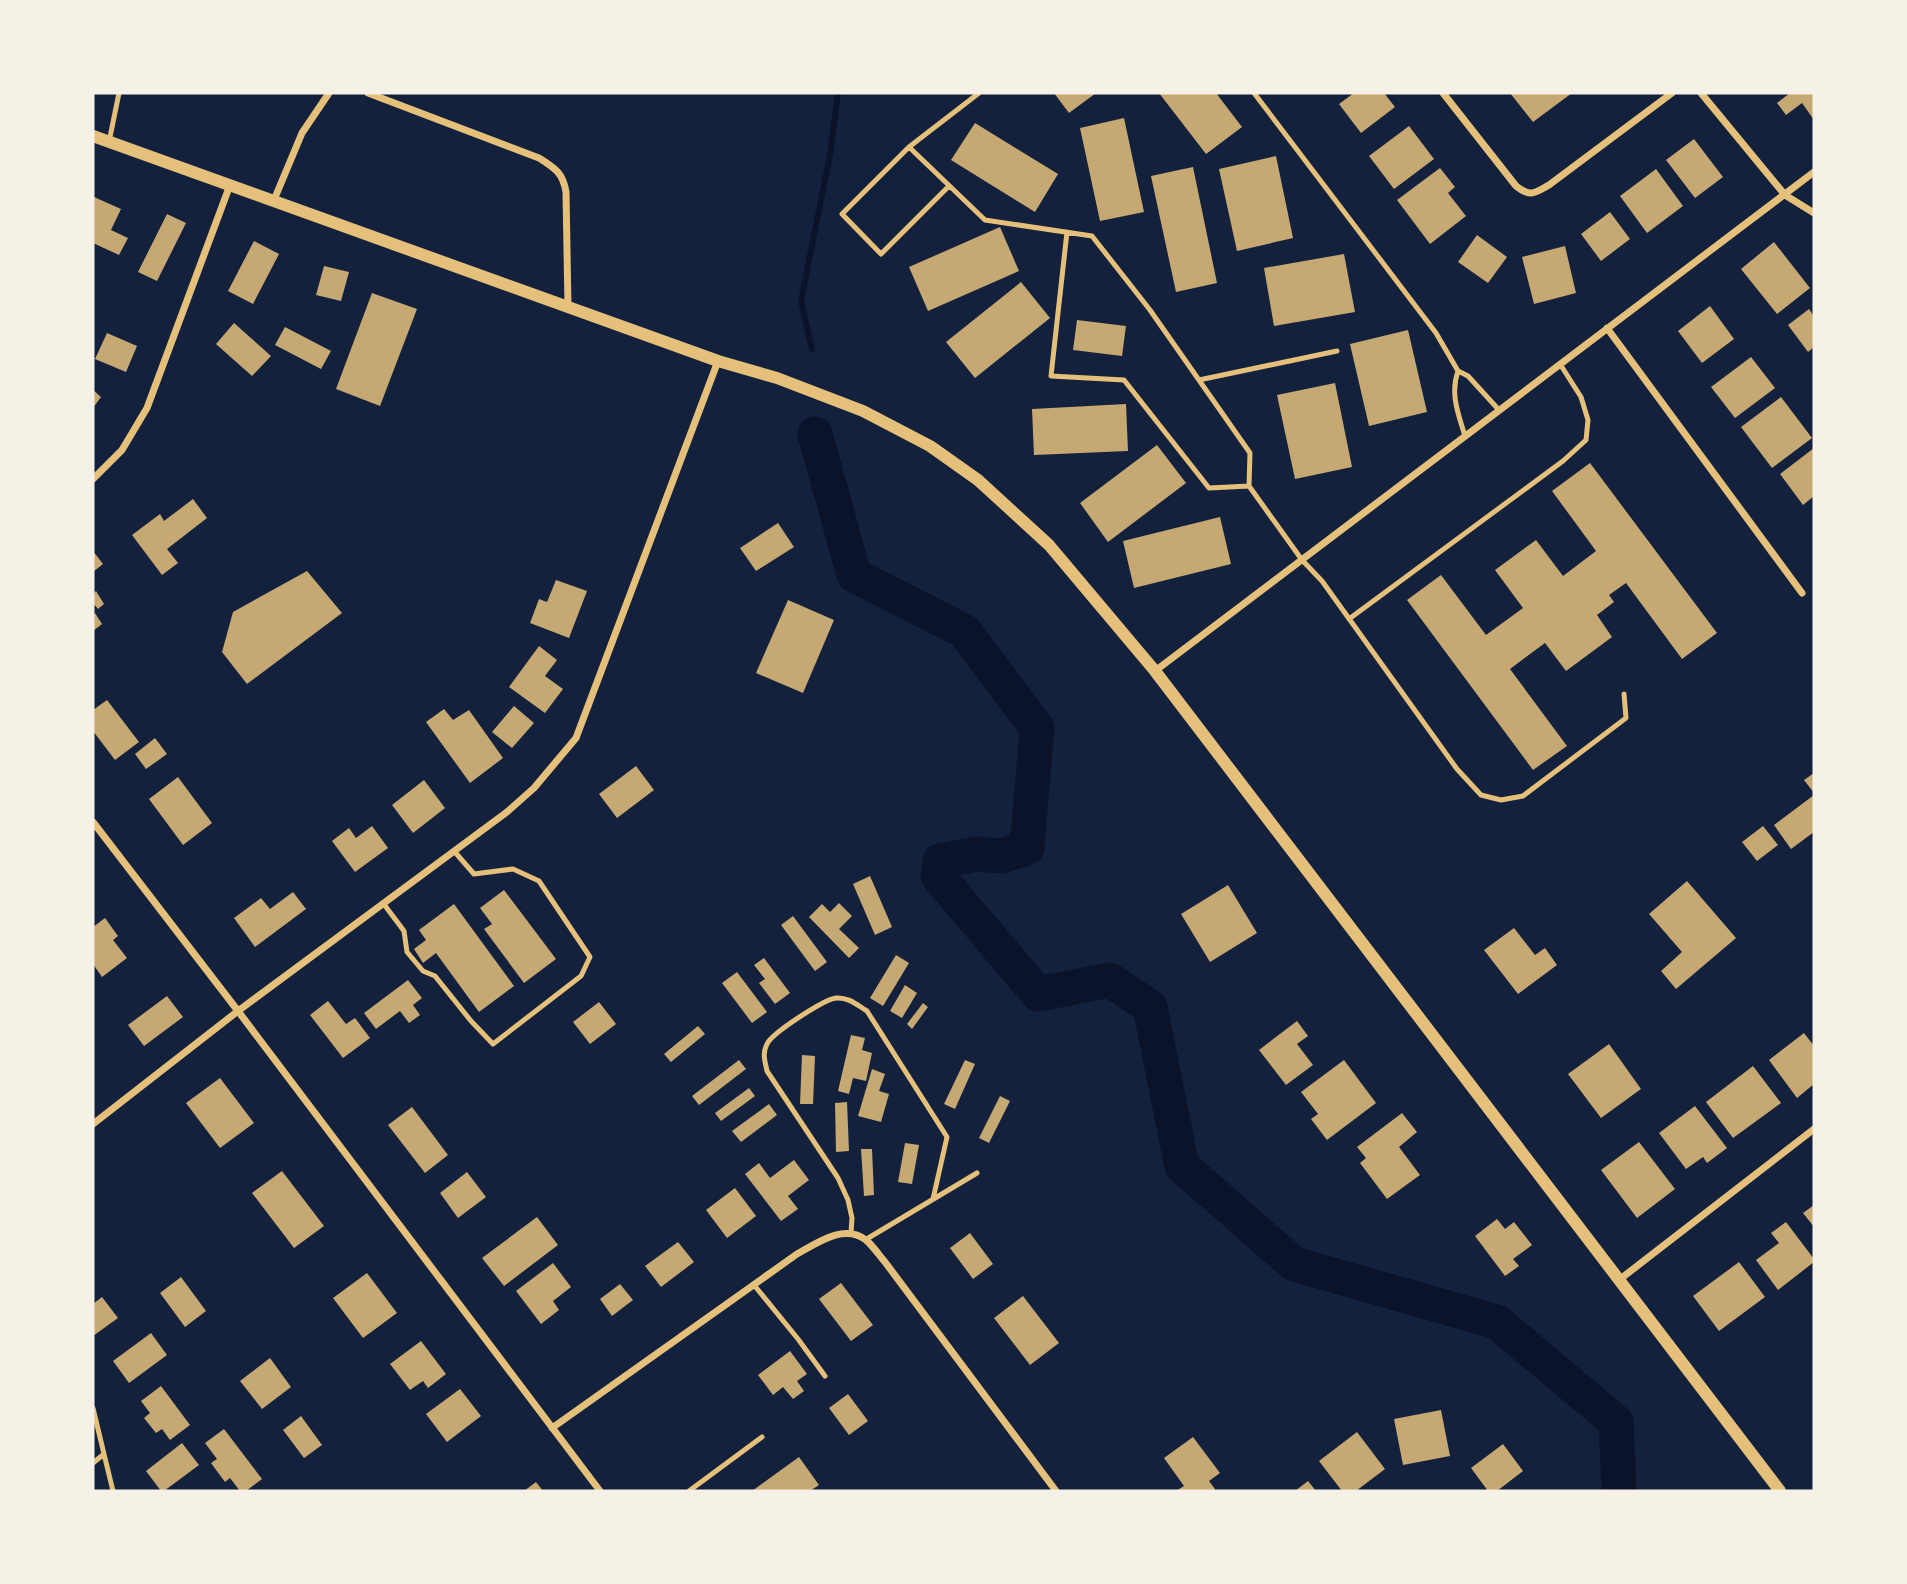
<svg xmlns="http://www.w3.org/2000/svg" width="1907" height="1584" viewBox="0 0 1907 1584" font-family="Ubuntu,sans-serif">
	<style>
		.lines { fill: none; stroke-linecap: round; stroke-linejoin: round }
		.stream { stroke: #0b132b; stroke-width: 6 }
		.river { stroke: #0b132b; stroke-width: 35 }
		.building { fill: #c6a872 }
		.service { stroke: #e5c07b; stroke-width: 5 }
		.minor { stroke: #e5c07b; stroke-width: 7 }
		.tertiary { stroke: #e5c07b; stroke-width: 12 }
	</style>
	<rect width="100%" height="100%" fill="#14213d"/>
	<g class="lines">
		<path class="stream" d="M812 349 801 301 830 155 838 93"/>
		<path class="river" d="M815 434 854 575 964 631 1037 728 1027 848 1001 856 976 854 940 861 938 876 1038 994 1110 980 1150 1007 1182 1166 1294 1264 1497 1322 1616 1422 1619 1491"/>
	</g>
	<path class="building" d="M1054 93H1096L1069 113Z
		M1159 93H1216L1242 127 1206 154Z
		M1354 93H1384L1395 107 1361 133 1339 104Z
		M1510 93H1572L1533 122Z
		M1790 93H1814V120L1802 103 1786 115 1777 103Z
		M1124 118 1144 212 1100 221 1080 128Z
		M975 123 1058 174 1035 212 951 160Z
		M1409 126 1434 159 1394 189 1369 156Z
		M1694 139 1723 177 1695 198 1666 160Z
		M1276 156 1293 238 1237 251 1219 169Z
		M1193 167 1217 283 1176 292 1151 176Z
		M1440 168 1455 187 1448 193 1466 216 1430 244 1397 200Z
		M1656 169 1683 206 1647 233 1620 196Z
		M94 197 121 209 111 230 128 238 119 255 93 243Z
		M1610 212 1630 239 1601 261 1581 234Z
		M167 214 186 223 157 281 138 272Z
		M1000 227 1019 271 928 311 909 267Z
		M1477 235 1507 257 1488 283 1458 262Z
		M254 241 279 254 253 304 228 291Z
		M1774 242 1810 288 1777 314 1741 269Z
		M1565 246 1576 293 1534 304 1522 257Z
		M1344 254 1355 312 1274 326 1264 268Z
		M324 266 349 272 341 301 316 295Z
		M1021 282 1050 318 975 378 946 342Z
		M372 293 417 309 380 406 336 389Z
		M1710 306 1734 339 1702 363 1678 331Z
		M1809 309 1813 315 1814 313V347L1808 352 1788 325Z
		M1077 320 1126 326 1122 356 1073 350Z
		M234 323 271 356 252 376 216 344Z
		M285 327 331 351 321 369 275 345Z
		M1408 330 1427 412 1369 426 1350 344Z
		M107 333 137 346 126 372 95 359Z
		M1751 357 1775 388 1735 418 1711 387Z
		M1335 383 1352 467 1295 479 1277 395Z
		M93 390 101 397 93 408Z
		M1781 397 1812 438 1772 468 1741 427Z
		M1126 404 1128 451 1034 455 1032 409Z
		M1157 445 1186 483 1108 542 1080 503Z
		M1814 448V496L1803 505 1780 474Z
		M1590 463 1717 633 1682 659 1626 583 1609 595 1614 602 1597 615 1612 637 1566 671 1545 643 1510 669 1567 746 1533 770 1407 600 1441 575 1486 635 1523 608 1495 570 1536 540 1563 576 1596 551 1552 491Z
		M193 499 207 518 167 549 178 563 162 575 132 535 160 514 164 521Z
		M1220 517 1231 564 1134 588 1123 541Z
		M778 523 794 547 756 571 740 548Z
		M93 551 103 564 93 572Z
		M307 571 342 613 247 684 222 652 233 612Z
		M556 580 587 591 569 638 530 623 539 599 547 602Z
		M96 591 104 604 98 609 93 603V594Z
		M788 600 834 620 803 693 756 673Z
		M95 613 102 624 93 631V615Z
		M539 646 557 660 545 676 563 689 545 713 509 687Z
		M107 700 139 742 115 760 93 731V710Z
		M514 706 534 723 512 748 492 732Z
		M444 709 453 720 469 710 503 758 470 783 426 722Z
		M155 738 167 754 146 769 135 754Z
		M636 766 654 790 617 818 599 794Z
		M1814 773V793L1804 780Z
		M178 777 212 823 183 845 149 799Z
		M424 780 445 808 413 833 392 805Z
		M1814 795V832L1791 849 1774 825Z
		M372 826 388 848 355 872 332 841 349 828 356 838Z
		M1763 826 1778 845 1757 861 1742 842Z
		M870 876 892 927 875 935 853 884Z
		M1687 881 1736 938 1676 989 1661 971 1682 952 1649 914Z
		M1228 885 1257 933 1210 962 1181 914Z
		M504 890 556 959 524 983 484 929 492 924 480 908Z
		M293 892 306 909 255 947 234 918 261 898 270 909Z
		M839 903 852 916 839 929 859 948 849 958 809 917 822 904 830 912Z
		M454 904 514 986 479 1012 436 953 423 963 414 949 426 940 419 930Z
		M793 916 827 962 815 971 781 925Z
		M105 918 118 936 113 940 127 958 102 977 93 964V927Z
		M1514 928 1535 955 1545 948 1557 965 1518 994 1484 950Z
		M896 955 909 963 883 1006 870 998Z
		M764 958 790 993 775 1004 759 983 765 979 754 965Z
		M737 972 767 1012 752 1023 722 983Z
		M408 980 422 998 413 1005 420 1015 409 1023 400 1011 376 1029 364 1013Z
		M905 985 917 993 902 1018 890 1011Z
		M167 996 183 1017 144 1046 128 1025Z
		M328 1001 346 1024 355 1018 370 1038 343 1058 310 1015Z
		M599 1002 616 1024 590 1044 573 1022Z
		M923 1003 928 1007 912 1029 907 1024Z
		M1297 1021 1308 1036 1297 1044 1313 1065 1286 1085 1259 1050Z
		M698 1026 705 1034 671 1062 664 1054Z
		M1804 1033 1814 1046V1084L1797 1098 1769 1060Z
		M851 1035 865 1038 862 1050 872 1053 866 1081 853 1078 849 1094 838 1091Z
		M1609 1044 1641 1089 1601 1118 1568 1074Z
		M802 1055 815 1056 813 1104H800Z
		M739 1060 746 1069 699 1105 692 1096Z
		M965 1060 975 1064 955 1109 944 1104Z
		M1344 1060 1376 1103 1327 1140 1311 1119 1318 1114 1301 1092Z
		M1753 1066 1781 1103 1733 1138 1706 1102Z
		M872 1069 885 1074 879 1091 889 1094 881 1122 858 1116Z
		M220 1078 254 1123 220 1148 186 1103Z
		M749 1088 755 1096 721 1121 715 1113Z
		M1000 1096 1010 1101 989 1143 979 1138Z
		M847 1102 849 1151 836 1152 835 1103Z
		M769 1104 777 1115 741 1142 732 1131Z
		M1695 1106 1727 1148 1707 1163 1703 1157 1686 1169 1659 1133Z
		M412 1107 448 1155 425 1173 388 1125Z
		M1402 1113 1417 1132 1399 1147 1420 1175 1387 1199 1360 1163 1366 1158 1357 1147Z
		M1639 1142 1675 1189 1637 1218 1601 1170Z
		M905 1143 919 1145 912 1184 898 1182Z
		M861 1149H872L874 1195 864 1196Z
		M794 1160 809 1180 788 1196 798 1209 781 1221 745 1174 759 1163 770 1178Z
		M282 1171 324 1226 294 1248 252 1193Z
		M467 1172 486 1197 458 1218 440 1193Z
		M735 1188 756 1216 727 1238 706 1210Z
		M1814 1205V1227L1803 1213Z
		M537 1217 558 1245 504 1286 482 1258Z
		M1497 1219 1505 1229 1514 1222 1532 1245 1513 1259 1519 1266 1505 1276 1475 1236Z
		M1786 1222 1814 1259V1262L1778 1290 1756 1260 1779 1243 1771 1233Z
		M970 1233 993 1264 973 1279 950 1248Z
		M678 1242 694 1262 661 1287 645 1266Z
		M1739 1262 1765 1297 1719 1331 1693 1296Z
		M553 1263 571 1287 553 1301 559 1310 541 1324 516 1291Z
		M367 1273 397 1313 363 1338 333 1298Z
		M181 1277 206 1311 185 1327 160 1293Z
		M841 1283 873 1325 851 1341 819 1299Z
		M620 1284 633 1300 612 1316 600 1299Z
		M1023 1296 1059 1343 1030 1365 994 1318Z
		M102 1297 118 1318 93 1336V1304Z
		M151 1333 167 1355 129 1383 113 1361Z
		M421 1341 446 1374 428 1388 423 1381 410 1390 390 1364Z
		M790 1351 807 1374 797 1381 804 1391 793 1399 783 1387 773 1395 758 1375Z
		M270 1358 291 1387 262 1409 240 1381Z
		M161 1386 190 1425 170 1440 162 1429 156 1433 144 1418 150 1413 141 1401Z
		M460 1389 481 1416 447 1442 426 1414Z
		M848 1394 868 1421 849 1435 829 1408Z
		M1441 1410 1450 1456 1403 1465 1394 1419Z
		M301 1416 322 1445 304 1458 283 1430Z
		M224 1429 262 1479 246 1491H240L230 1478 225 1482 211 1463 217 1459 205 1443Z
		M1357 1432 1385 1469 1356 1491H1342L1319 1461Z
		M1193 1437 1220 1473 1209 1481 1215 1489 1213 1491H1176L1184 1486 1164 1458Z
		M182 1443 199 1465 164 1491H161L146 1471Z
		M1503 1444 1523 1471 1497 1491H1488L1471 1468Z
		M799 1457 819 1485 810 1491H752Z
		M1308 1481 1316 1491H1295Z
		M536 1482 543 1491H524Z"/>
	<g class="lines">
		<path class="service" d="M979 93 909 147 985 220 1092 236 1150 310 1250 453 1249 486 1302 560 1322 581 1457 769 1481 795 1501 800 1523 796 1626 718 1624 694
			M1254 93 1436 333 1458 371
			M109 142 119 93
			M909 147 842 214 881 254 949 186
			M1067 232 1051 376 1124 380 1209 488 1249 486
			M1199 380 1337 351
			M1465 436C1458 413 1450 394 1458 371L1468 376 1499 410
			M1349 619 1563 461 1586 440 1588 420 1581 397 1560 364
			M383 903 404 931 407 952 423 971 435 976 471 1021 493 1044 581 976 590 957 539 881 513 869 474 874 454 851
			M851 1233 852 1218 848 1200 838 1178 767 1071C765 1061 762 1054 767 1044 772 1033 823 1000 836 998 849 997 857 1005 867 1011L947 1137 933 1199
			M865 1240 977 1173
			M754 1285 798 1339 825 1376
			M93 1408 104 1454 93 1463
			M104 1454 113 1491
			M689 1491 762 1437"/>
		<path class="minor" d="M368 93 539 158C555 168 563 173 566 192L568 307
			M1443 93 1516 186C1530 197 1534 194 1549 185L1672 93
			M1701 93 1785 195 1814 213
			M274 200 302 133 329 93
			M1607 328 1802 593
			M93 479 122 450 147 408 230 185
			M1155 671 1814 172
			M93 822 238 1011 600 1491
			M93 1124 238 1011 507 812 534 788 576 738 718 361
			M1619 1280 1814 1129
			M552 1428 797 1254C817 1243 844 1223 866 1240 873 1246 879 1255 885 1262L1056 1491"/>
		<path class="tertiary" d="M93 136 718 361 777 378 863 411 930 446 978 480 1049 545 1155 671 1780 1491"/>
	</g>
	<rect width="1907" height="1584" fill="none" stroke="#f6f1e7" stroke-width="189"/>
</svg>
